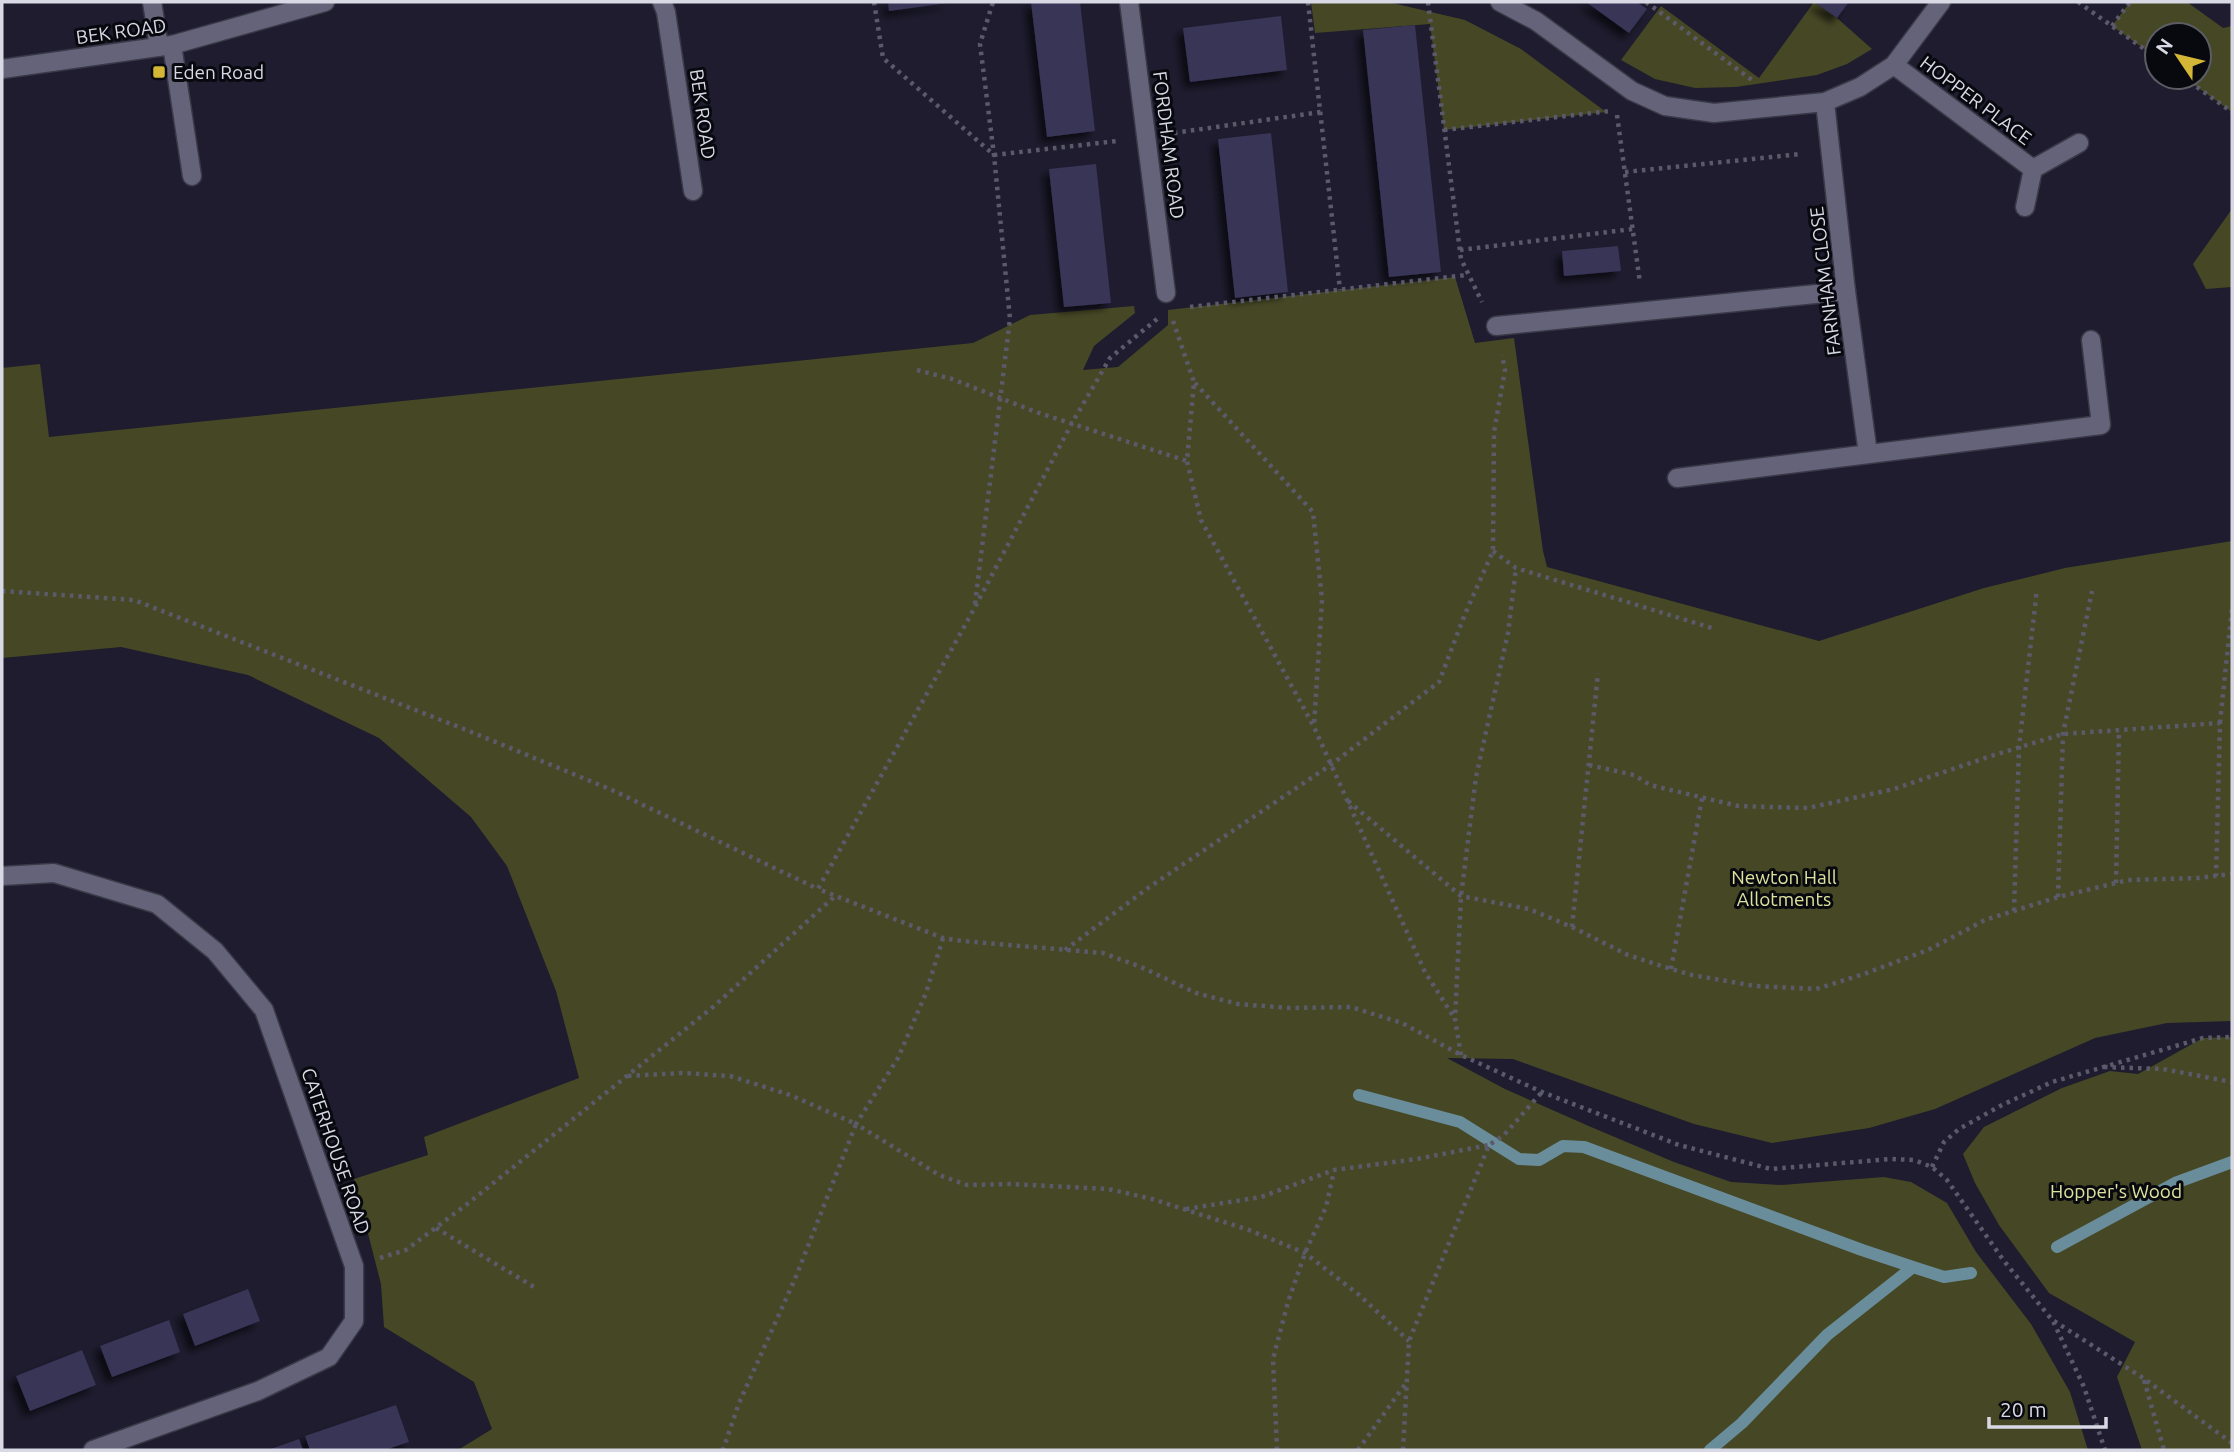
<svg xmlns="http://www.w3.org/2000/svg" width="2234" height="1452" viewBox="0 0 2234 1452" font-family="Ubuntu,sans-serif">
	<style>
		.green { fill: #464825 }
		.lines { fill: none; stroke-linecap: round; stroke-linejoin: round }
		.stream { stroke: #6a8d9c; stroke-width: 12 }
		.building { fill: #383456; filter: url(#shadow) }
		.lane-casing { stroke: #3a3948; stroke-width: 21 }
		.street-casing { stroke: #3a3948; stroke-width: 21 }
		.path { stroke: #5b5a6a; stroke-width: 4.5; stroke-dasharray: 3.5 5; stroke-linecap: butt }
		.lane { stroke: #656379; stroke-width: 18 }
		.street { stroke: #656379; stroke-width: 18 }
		.poi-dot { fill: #d3b635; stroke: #08080f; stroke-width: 2.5 }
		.labels { text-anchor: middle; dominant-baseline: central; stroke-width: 6; stroke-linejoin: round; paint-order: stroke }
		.street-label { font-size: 19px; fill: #d9d9e5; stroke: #08080f }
		.poi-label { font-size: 19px; fill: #d9d9e5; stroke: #08080f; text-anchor: start }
		.park-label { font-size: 19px; fill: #dde29d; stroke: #08080f }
	</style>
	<defs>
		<filter id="shadow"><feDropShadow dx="-6" dy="6" stdDeviation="3.5" flood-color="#0009"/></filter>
	</defs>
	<rect width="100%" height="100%" fill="#1e1c2e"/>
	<path class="green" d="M1311 2H1388L1465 20 1521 49 1606 112 1444 130 1430 24 1315 33Z
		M1814 2 1837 18 1872 49 1847 64 1817 75 1736 87 1695 88 1655 79 1621 60 1661 6 1759 78Z
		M2130 2H2187L2223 28 2232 26V112L2183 77H2199V35H2157V58L2112 26Z
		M2232 209V287L2206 289 2193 264Z
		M1455 277 1475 343 1514 338 1543 551 1547 567 1819 641 1984 588 2065 568 2232 541V1021L2167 1023 2095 1038 1935 1109 1869 1128 1772 1143 1694 1124 1513 1059 1447 1058 1505 1089 1591 1127 1674 1162 1731 1182 1782 1185 1884 1177 1911 1182 1947 1203 1976 1252 2031 1324 2070 1392 2088 1450H458L492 1429 474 1382 384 1327 381 1284 354 1179 428 1155 424 1137 579 1078 556 991 507 866 471 817 379 738 248 675 121 647 2 658V368L40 364 49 437 973 343 1030 315 1134 306 1135 313 1094 346 1083 370 1118 367 1168 325V310Z
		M2232 1037V1450H2142L2117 1377 2135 1342 2049 1293 1999 1225 1975 1183 1963 1154 1984 1127 2062 1088 2110 1071 2138 1074 2203 1038Z"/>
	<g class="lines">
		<path class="stream" d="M1359 1095 1460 1122 1519 1159 1539 1160 1563 1146 1584 1147 1862 1250 1913 1267
			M2057 1247 2175 1183 2232 1162
			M1710 1450 1742 1423 1827 1335 1913 1267 1944 1277 1971 1273"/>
	</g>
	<path class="building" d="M888 2H948V3L889 11Z
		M1031 2H1080L1095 131 1047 137Z
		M1586 2H1637L1647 9 1629 33Z
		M1814 2H1849L1837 18Z
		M1281 16 1287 70 1190 82 1183 28Z
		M1415 25 1441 272 1389 277 1363 30Z
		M1271 133 1288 292 1235 298 1218 139Z
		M1096 164 1111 303 1064 307 1049 169Z
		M1618 246 1621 271 1564 276 1562 251Z
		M248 1289 260 1321 195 1346 183 1314Z
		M169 1320 180 1352 112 1377 100 1346Z
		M82 1350 96 1385 30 1411 16 1376Z
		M396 1405 409 1442 385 1450H310L305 1436Z
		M299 1439 303 1450H268Z"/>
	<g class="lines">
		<defs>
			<path id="lane" d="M172 45 192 176
				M1496 326 1846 291"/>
			<path id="street" d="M152 2 159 47
				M662 2 666 12 693 191
				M1129 2 1166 293
				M1500 2 1536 21 1632 91 1665 106 1714 113 1825 102 1860 87 1894 65 1941 2
				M1894 65 2033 169
				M2 69 172 45 325 2
				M1825 102 1846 291 1868 454
				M2025 207 2033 169 2079 143
				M1677 478 2101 425 2091 340
				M2 876 54 873 157 904 215 951 264 1010 354 1266V1321L329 1357 258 1391 93 1450"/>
		</defs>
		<use href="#lane" class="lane-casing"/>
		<use href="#street" class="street-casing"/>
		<path class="path" d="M874 2 883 58 994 155 1117 141
			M1308 2 1340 290
			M1428 2 1461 259 1482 302
			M1646 2 1752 80
			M2078 2 2157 58
			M2112 26 2130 2
			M2183 77 2232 112
			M1617 115 1640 283
			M1444 130 1610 111
			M1174 133 1321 112
			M1625 172 1801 154
			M1460 250 1633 229
			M1190 307 1467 275
			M1157 319 1110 358 1072 423 974 609 818 889 943 938 962 941 1103 953 1141 967 1196 993 1238 1004 1290 1008 1351 1007 1402 1023 1461 1055 1542 1092 1679 1145 1771 1169 1891 1159 1914 1160 1932 1167 1947 1180 2004 1261 2053 1321 2084 1387 2105 1450
			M1173 321 1194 382 1187 461 1201 520 1314 727 1425 972 1455 1019
			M917 370 952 379 1036 412 1187 461
			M1195 383 1313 512 1322 600 1314 726
			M1493 551 1516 568 1712 628
			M2 591 134 600 469 731 612 790 818 889
			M975 604 1010 319 994 155 980 44 993 2
			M2220 723 2232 608
			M1589 765 1634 775 1650 785 1738 806 1808 808 1894 789 1988 757 2063 734 2220 723 2216 876
			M1348 801 1461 896 1529 909 1572 927 1628 955 1671 969 1692 975 1755 986 1816 989 1864 974 1928 950 1985 920 2058 897 2128 880 2198 878 2232 874
			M2116 883 2119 730
			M2058 897 2063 734 2092 591
			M2014 911 2019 747 2037 589
			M1572 927 1598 673
			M943 938 926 993 898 1058 856 1124 939 1175 967 1185 1010 1184 1108 1189 1152 1199 1249 1230 1305 1253 1358 1294 1409 1341
			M1065 950 1148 888 1332 764 1439 682 1465 614 1493 551 1494 432 1505 370 1502 355
			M1671 969 1702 798
			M1461 1055 1455 1019 1461 896 1476 777 1508 633 1516 568
			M2104 1067 2163 1069 2232 1082
			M628 1076 682 1073 730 1076 790 1095 856 1124 795 1279 739 1403 723 1450
			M1932 1167 1944 1142 1959 1129 2002 1105 2052 1082 2203 1038 2232 1037
			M1186 1209 1261 1197 1334 1170 1417 1159 1489 1145
			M436 1228 534 1287
			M380 1258 406 1250 466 1205 713 1007 835 896
			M2054 1321 2143 1378 2232 1443
			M2144 1380 2164 1450
			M1277 1450 1273 1359 1288 1302 1305 1253 1326 1207 1334 1171
			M1358 1450 1406 1383
			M1403 1450 1409 1341 1489 1145 1504 1135 1542 1092"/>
		<use href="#lane" class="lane"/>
		<use href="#street" class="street"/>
	</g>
	<rect class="poi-dot" x="152" y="65" width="14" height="14" rx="3.5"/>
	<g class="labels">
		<g class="street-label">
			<text transform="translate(121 31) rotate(-8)">BEK ROAD</text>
			<text transform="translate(1976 100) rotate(37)">HOPPER PLACE</text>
			<text transform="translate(703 114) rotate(82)">BEK ROAD</text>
			<text transform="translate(1169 145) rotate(83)">FORDHAM ROAD</text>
			<text transform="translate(1825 281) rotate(-97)">FARNHAM CLOSE</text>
			<text transform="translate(336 1151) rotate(71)">CATERHOUSE ROAD</text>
		</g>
		<g class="poi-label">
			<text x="173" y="72">Eden Road</text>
		</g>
		<g class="park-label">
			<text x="1784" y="877">Newton Hall<tspan x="1784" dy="22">Allotments</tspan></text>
			<text x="2116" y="1191">Hopper's Wood</text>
		</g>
	</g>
	<rect width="2234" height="1452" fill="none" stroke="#d9d9e5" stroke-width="7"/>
	<g transform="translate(2178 56) rotate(305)"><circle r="33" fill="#08080f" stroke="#5c5c65" stroke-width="2"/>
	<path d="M0-5L12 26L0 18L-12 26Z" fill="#d3b635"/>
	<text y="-10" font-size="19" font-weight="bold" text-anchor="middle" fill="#d9d9e5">N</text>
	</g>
	<path d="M1989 1417v10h117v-10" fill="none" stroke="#d9d9e5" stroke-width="3.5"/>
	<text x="2000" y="1417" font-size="21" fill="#d9d9e5" stroke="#08080f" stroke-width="5" paint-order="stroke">20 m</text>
</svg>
